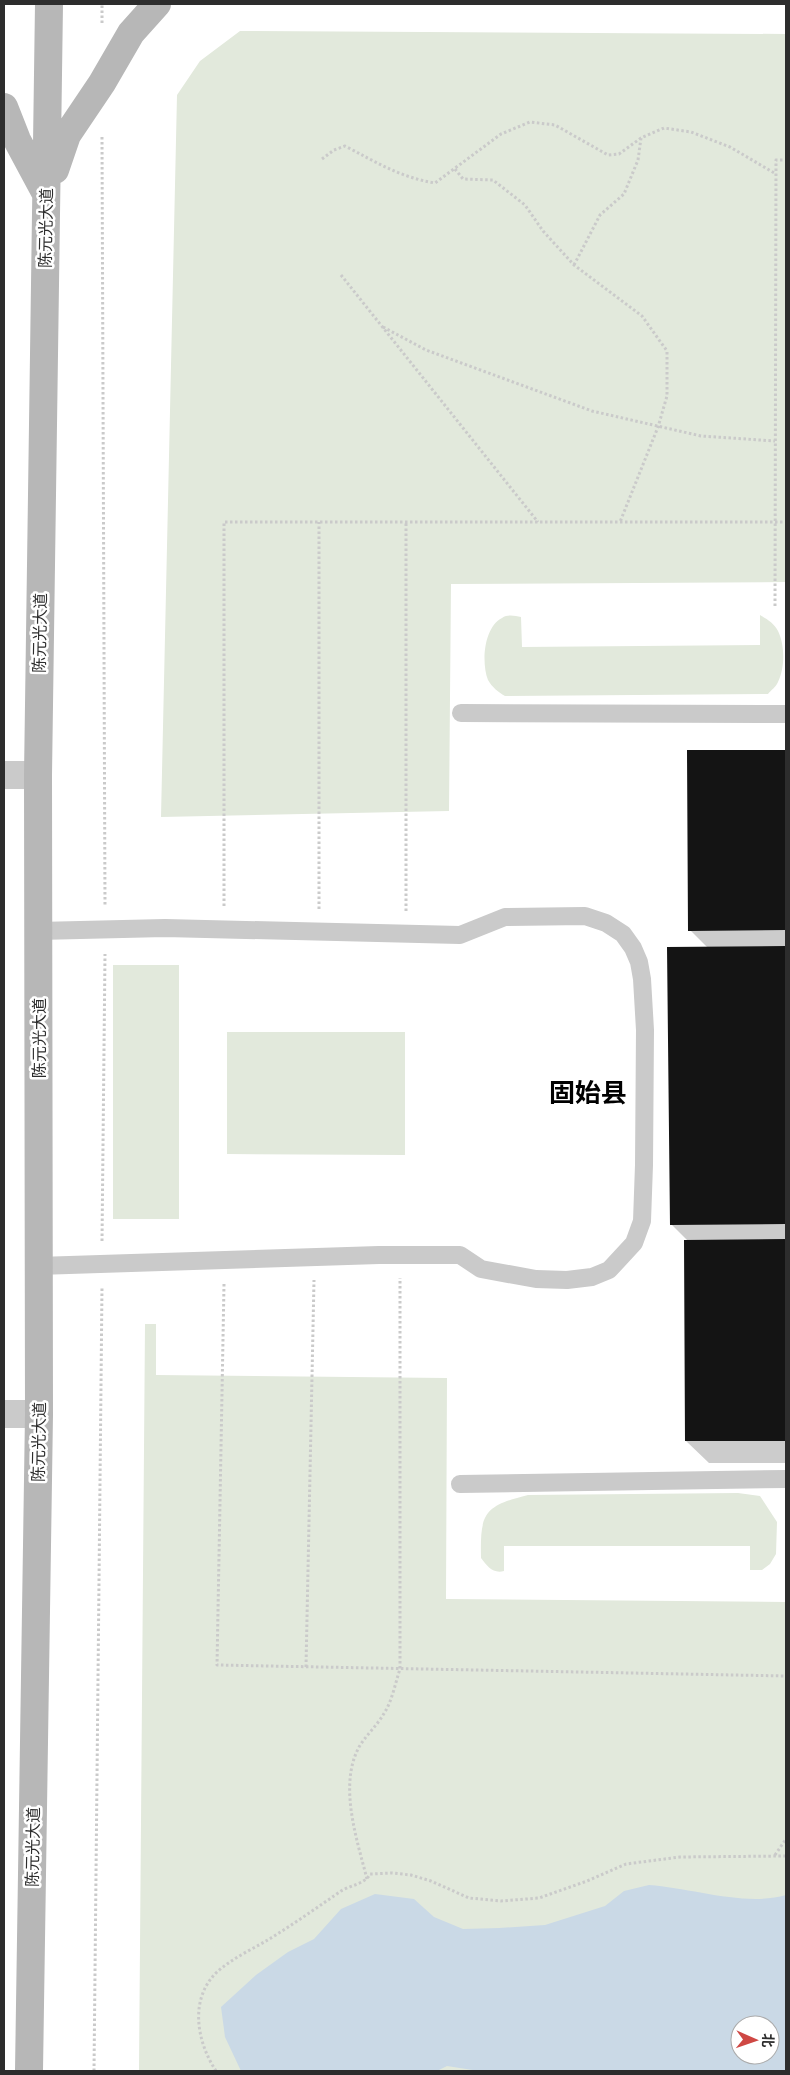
<svg xmlns="http://www.w3.org/2000/svg" width="790" height="2075" viewBox="0 0 790 2075" font-family="Roboto,'Noto Sans SC',sans-serif">
	<style>
		.green { fill: #e2e9dc; fill-rule: evenodd }
		.water { fill: #cad9e6; fill-rule: evenodd }
		.shadow { fill: #0003 }
		.building { fill: #141414 }
		.lines { fill: none; stroke-linecap: round; stroke-linejoin: round }
		.path { stroke: #cacaca; stroke-width: 3; stroke-dasharray: 2.5 2.5; stroke-linecap: butt }
		.service { stroke: #cacaca; stroke-width: 18 }
		.minor { stroke: #cacaca; stroke-width: 28 }
		.secondary { stroke: #b7b7b7; stroke-width: 28 }
		.labels { text-anchor: middle; dominant-baseline: central; stroke-width: 5; stroke-linejoin: round; paint-order: stroke }
		.street-label { font-size: 16px; fill: #2d2d2d; stroke: #fff }
		.town-label { font-size: 26px; font-weight: bold; fill: #000; stroke: #fff }
	</style>
	<rect width="100%" height="100%" fill="#fff"/>
	<path class="green" d="M240 31 786 34V582L451 584 449 811 161 817 177 95 200 61Z
		M760 615C767 619 774 623 778 631 785 645 785 668 778 682 776 687 771 690 768 694L505 696C498 692 492 687 488 680 481 662 484 627 502 618 508 614 515 616 521 617L522 647 760 645Z
		M113 965H179V1219H113Z
		M227 1032H405V1155L227 1154Z
		M145 1324H156V1375L447 1378 446 1599 786 1602V2071H139ZM740 2025H770V2055H740Z
		M738 1493 760 1496 777 1522 776 1554 770 1564 762 1570H750V1546H504V1571C493 1574 487 1566 481 1558 480 1513 484 1506 528 1495Z"/>
	<path class="water" d="M649 1885C692 1888 746 1907 786 1895V2071H479L447 2066 437 2071H241L225 2037 221 2007 256 1975 288 1952 314 1939 341 1909 375 1894 414 1899 434 1917 463 1929 499 1928 545 1925 605 1906 624 1891ZM740 2025H770V2055H740Z"/>
	<path class="shadow" d="M786 751V1463H709L686 1441 688 1241 671 1224 708 948 690 930 688 752Z"/>
	<path class="building" d="M687 750H786V930L688 931Z
		M786 946V1224L670 1225 667 947Z
		M786 1239V1441H685L684 1240Z"/>
	<g class="lines">
		<path class="path" d="M102 23V4
			M102 137 105 906
			M322 159 334 150 345 146C376 162 399 177 435 183L501 134 530 122 555 125 608 155 619 154 641 138 664 128 691 132 730 147 776 174
			M455 169 463 179 493 180 525 205 543 231 574 265 642 316 667 351V396L658 427 620 522
			M574 265 600 215 624 194 638 160 641 138
			M341 275 538 522
			M383 327 426 350 592 411 701 436 775 441
			M775 606 776 160H786
			M224 906V522H786
			M319 909V522
			M406 911V522
			M102 1241 105 954
			M224 1284 217 1665 786 1676
			M306 1667 314 1280
			M775 1855 786 1839
			M367 1879C357 1840 339 1787 358 1749 364 1737 376 1727 383 1715 392 1702 395 1684 400 1669V1278
			M94 2071 102 1287
			M216 2071C197 2042 189 2000 216 1973 232 1958 253 1949 271 1938 295 1923 318 1907 341 1891 351 1885 365 1884 370 1874L392 1873 411 1875 431 1881 469 1898 501 1901 539 1898 587 1881 626 1864 680 1857 786 1856"/>
		<path class="service" d="M461 713 786 714
			M38 1266 379 1255H460L481 1269 536 1279 567 1280 592 1277 609 1270 634 1243 642 1221 644 1165 645 1030 642 979 639 962 633 948 623 934 606 923 585 916 505 917 460 935 165 928 38 931
			M460 1484 786 1479"/>
		<path class="minor" d="M4 775H38
			M4 1414H39"/>
		<path class="secondary" d="M4 107 17 140 46 194
			M55 170 67 135 102 83 131 33 157 4
			M29 2071 39 1414 38 775 49 4"/>
	</g>
	<g class="labels">
		<g class="street-label">
			<text transform="translate(46 228) rotate(-89)">陈元光大道</text>
			<text transform="translate(40 633) rotate(-89)">陈元光大道</text>
			<text transform="translate(39 1038) rotate(-90)">陈元光大道</text>
			<text transform="translate(39 1442) rotate(-89)">陈元光大道</text>
			<text transform="translate(33 1847) rotate(-89)">陈元光大道</text>
		</g>
		<g class="town-label">
			<text x="588" y="1093">固始县</text>
		</g>
	</g>
	<rect width="790" height="2075" fill="none" stroke="#2d2d2d" stroke-width="10"/>
	<g transform="translate(755 2040) rotate(92)"><circle r="24" fill="#ffffff" stroke="#ababab"/>
	<path d="M0-4L9 19L0 12L-9 19Z" fill="#cf4844"/>
	<text y="-8" font-size="14" font-weight="bold" text-anchor="middle" fill="#2d2d2d">北</text>
	</g>
</svg>
